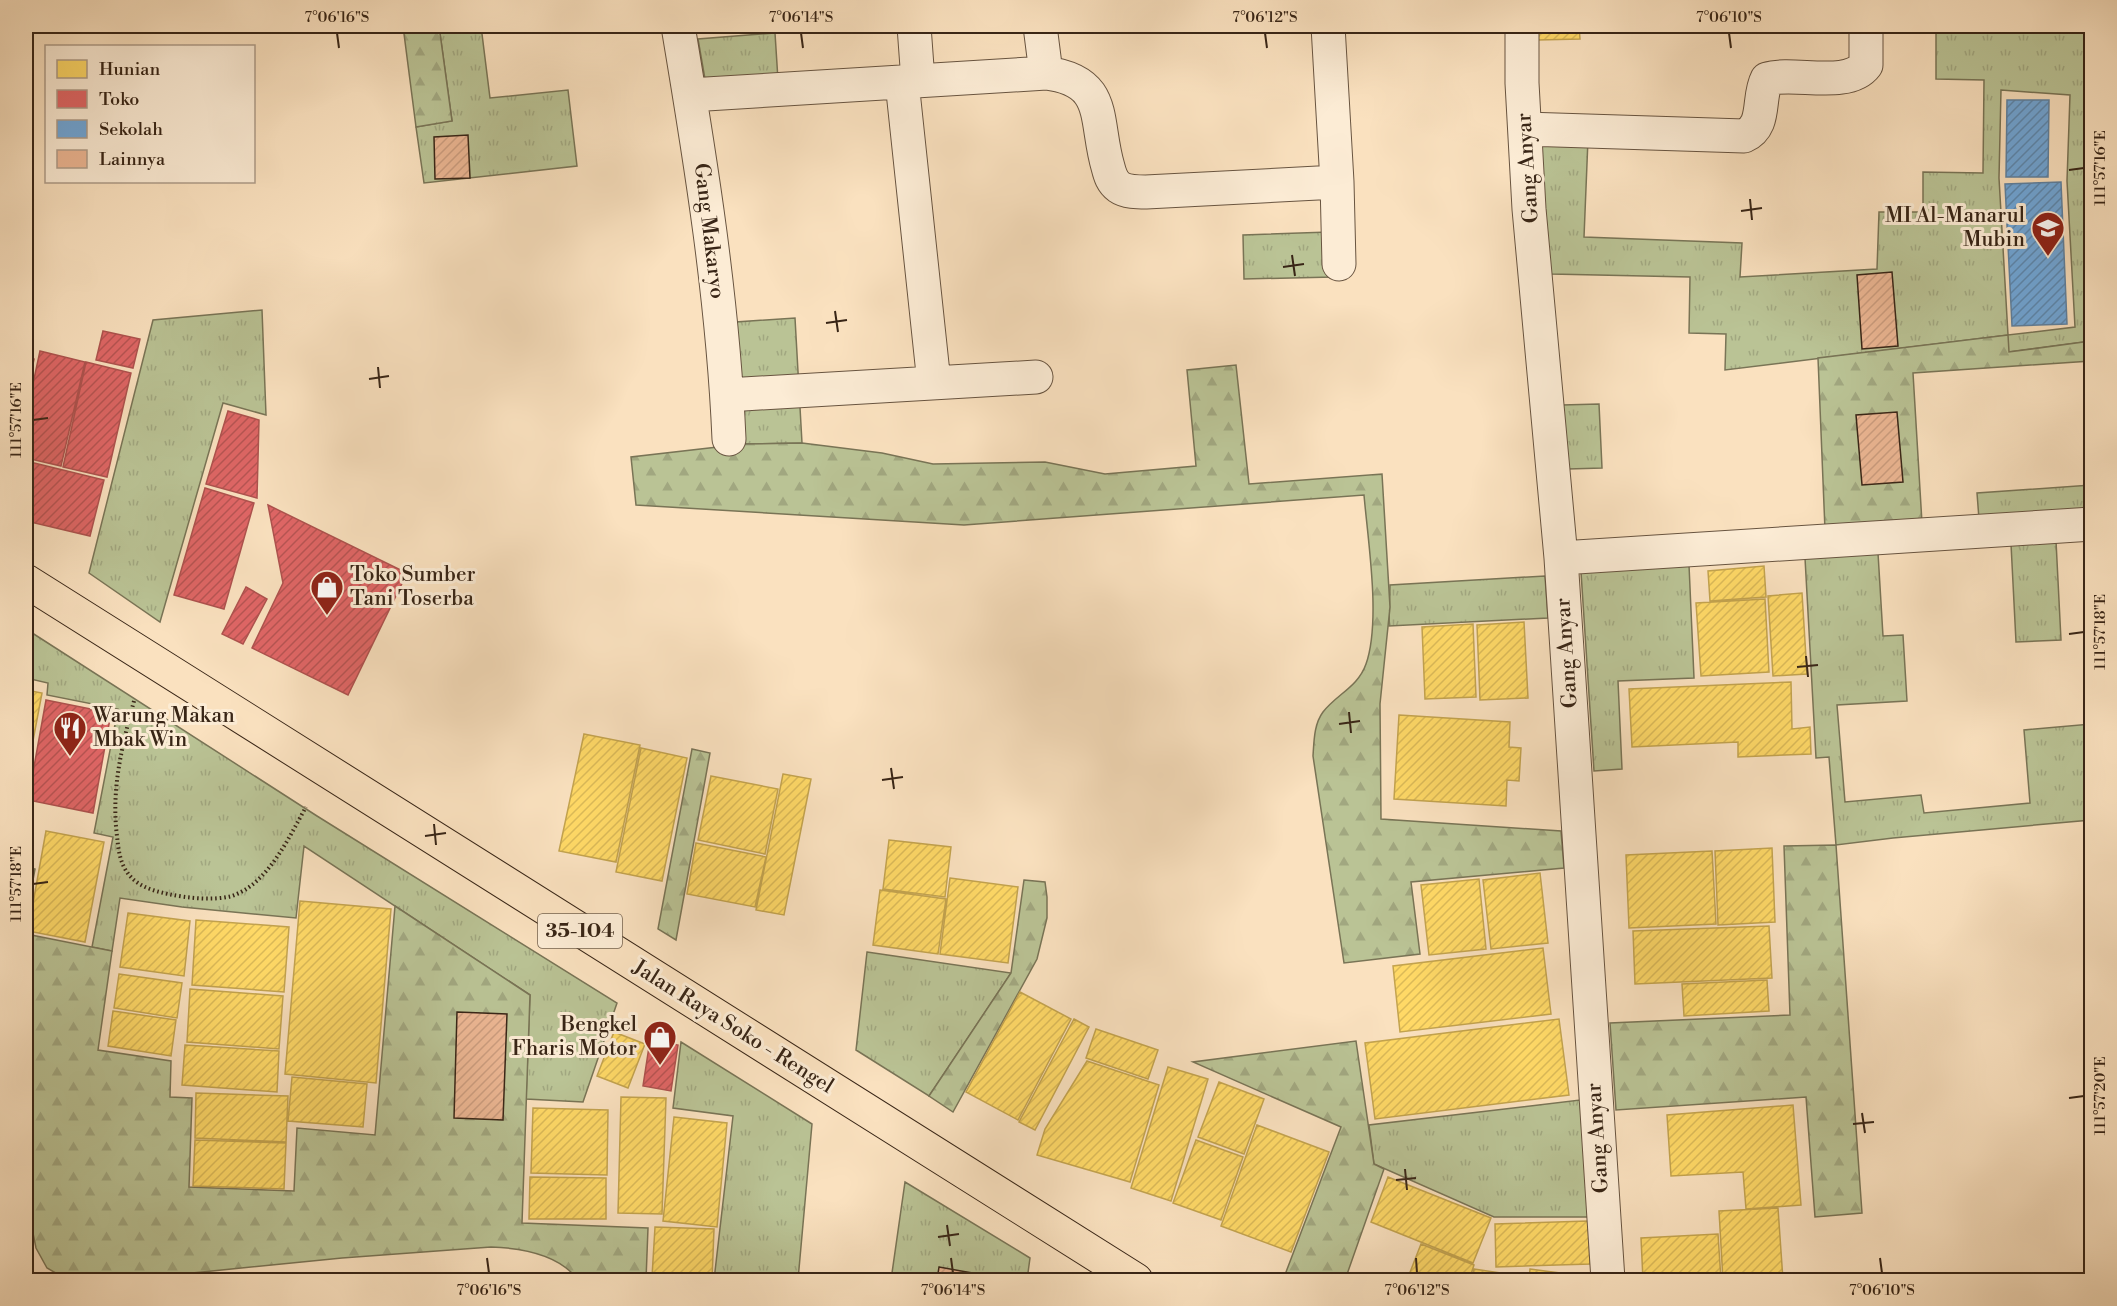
<svg xmlns="http://www.w3.org/2000/svg" width="2117" height="1306" viewBox="0 0 2117 1306" font-family="'Libre Bodoni',serif">
	<style>
		.grass { fill: url(#grass-tufts); stroke: #797456; stroke-width: 1.5; fill-rule: evenodd }
		.forest { fill: url(#forest-firs); stroke: #797456; stroke-width: 1.5 }
		.homes { fill: url(#homes-hatch); stroke: #c3a34e; stroke-width: 1.5 }
		.shops { fill: url(#shops-hatch); stroke: #ae524e; stroke-width: 1.5 }
		.schools { fill: url(#schools-hatch); stroke: #5e81a1; stroke-width: 1.5 }
		.building { fill: url(#building-hatch); stroke: #382516; stroke-width: 1.5 }
		.lines { fill: none; stroke-linecap: round; stroke-linejoin: round }
		.minor-casing { stroke: #685440; stroke-width: 35 }
		.major-casing { stroke: #382516; stroke-width: 35 }
		.path { stroke: #382516; stroke-width: 4; stroke-dasharray: 1.5 3; stroke-linecap: butt }
		.minor { stroke: #fcecd5; stroke-width: 33 }
		.major { stroke: #fae1bf; stroke-width: 33 }
		.ticks { fill: none; stroke: #382516; stroke-width: 2 }
		.labels { text-anchor: middle; dominant-baseline: central; stroke-width: 6; stroke-linejoin: round; paint-order: stroke }
		.shield { fill: #fcecd5; stroke: #73614f; stroke-width: 1.5 }
		.shield-label { font-size: 20px; font-weight: bold; fill: #382516 }
		.street-label { font-size: 21px; fill: #382516; stroke: #fcecd5 }
		.poi-label { font-size: 21px; fill: #382516; stroke: #fcecd5; text-anchor: end }
		.neatline { fill: none; stroke: #382516; stroke-width: 2 }
		.ticks-label { font-size: 15px; text-anchor: middle; fill: #382516 }
	</style>
	<defs>
		<pattern id="grass-tufts" width="24" height="20" patternUnits="userSpaceOnUse" patternTransform="scale(1.5)"><rect width="24" height="20" fill="#bac395"/><path d="M3 7l-1-3M5 7V3M7 7l1-3M15 17l-1-3M17 17v-4M19 17l1-3" fill="none" stroke="#a1a780"/></pattern>
		<pattern id="forest-firs" width="22" height="20" patternUnits="userSpaceOnUse" patternTransform="scale(1.5)"><rect width="22" height="20" fill="#bac395"/><path d="M5 1l3.5 6h-7zM16 11l3.5 6h-7z" fill="#a1a780"/></pattern>
		<pattern id="homes-hatch" width="6" height="6" patternUnits="userSpaceOnUse" patternTransform="scale(1.5)"><rect width="6" height="6" fill="#ffd966"/><path d="M-1 1l2-2M0 6l6-6M5 7l2-2" fill="none" stroke="#dbba58"/></pattern>
		<pattern id="shops-hatch" width="6" height="6" patternUnits="userSpaceOnUse" patternTransform="scale(1.5)"><rect width="6" height="6" fill="#e06666"/><path d="M-1 1l2-2M0 6l6-6M5 7l2-2" fill="none" stroke="#b75453"/></pattern>
		<pattern id="schools-hatch" width="6" height="6" patternUnits="userSpaceOnUse" patternTransform="scale(1.5)"><rect width="6" height="6" fill="#6fa8dc"/><path d="M-1 1l2-2M0 6l6-6M5 7l2-2" fill="none" stroke="#5c89b1"/></pattern>
		<pattern id="building-hatch" width="6" height="6" patternUnits="userSpaceOnUse" patternTransform="scale(1.5)"><rect width="6" height="6" fill="#edb794"/><path d="M-1 1l2-2M0 6l6-6M5 7l2-2" fill="none" stroke="#cc9d7f"/></pattern>
	</defs>
	<rect width="100%" height="100%" fill="#fae1bf"/>
	<filter id="stains"><feTurbulence type="fractalNoise" baseFrequency=".00333" numOctaves="4"/><feColorMatrix values="0 0 0 0 .2 0 0 0 0 .09 0 0 0 0 .02 0 0 0 .5 -.17"/></filter>
	<radialGradient id="worn" r=".72"><stop offset=".6" stop-color="#630" stop-opacity="0"/><stop offset="1" stop-color="#630" stop-opacity=".3"/></radialGradient>
	<path class="grass" d="M439 26H481L490 98 568 90 577 166 424 183 416 127 452 121Z
		M1936 26H1963V28L2091 29 2092 192 2088 193 2092 240 2091 341 2008 352 2007 335 1725 370 1726 334 1689 333 1690 277 1551 274 1539 136 1588 139 1584 237 1742 243 1740 277 1877 269 1879 212H1923V172L1983 173 1984 80 1936 79ZM2001 90 2070 95 2067 181 2075 327 2008 335 1999 178Z
		M775 33 778 80 706 85 698 39Z
		M1329 232 1333 277 1244 279 1243 235Z
		M262 310 266 415 223 403 160 622 89 573 153 320Z
		M795 318 802 443 744 444 736 322Z
		M1599 404 1602 468 1568 469 1562 405Z
		M2091 485V511L1979 519 1977 493Z
		M2056 541 2061 640 2016 642 2011 544Z
		M1878 553 1883 636 1903 635 1907 701 1837 705 1845 802 1921 795 1924 813 2030 803 2024 730 2091 724V820L1893 838 1836 845 1829 757 1816 758 1805 558Z
		M1689 565 1694 678 1618 681 1622 769 1594 771 1581 572Z
		M1545 576 1548 618 1389 626 1390 585Z
		M26 629 317 816 617 1003 583 1102 526 1099 530 995 304 846 296 918 182 907 120 898 112 951 92 947 113 837 94 833 118 709 47 695 48 683 26 678Z
		M867 952 1011 973 929 1096 856 1050Z
		M681 1042 812 1124 798 1280H714L733 1116 673 1108Z
		M1580 1100 1588 1217H1494L1374 1164 1369 1125Z
		M905 1182 1030 1258 1027 1280H891Z"/>
	<path class="forest" d="M403 26H439L452 121 416 127Z
		M2008 335 2009 352 2091 341V361L1913 373 1922 523 1825 530 1818 358Z
		M1236 365 1249 484 1382 474 1390 607 1380 704 1381 819 1561 831 1564 868 1411 882 1420 954 1344 963 1313 756C1314 741 1314 724 1323 712 1337 694 1358 687 1366 664 1381 621 1368 542 1364 495L964 525 636 505 631 457 744 444 802 443 882 453 933 464 1045 462 1105 474 1196 466 1187 370Z
		M692 749 710 753 676 940 658 929Z
		M1836 845 1862 1213 1815 1217 1806 1097 1616 1110 1610 1023 1790 1015 1784 846Z
		M26 867 35 869 26 918Z
		M1024 880 1045 882 1047 897V918L1037 959 953 1112 929 1096 1011 973Z
		M395 906 530 995 522 1223 648 1228 646 1280H653H578C559 1254 521 1248 491 1247L342 1258 122 1280H86L61 1276 47 1268 36 1248 26 1199V934L112 951 98 1050 171 1061 170 1097 192 1098 189 1187 294 1191 297 1128 375 1135Z
		M1356 1041 1374 1164 1384 1169 1345 1280H1283L1341 1127 1193 1062Z"/>
	<path class="homes" d="M1538 26H1579L1580 39 1538 40Z
		M1764 566 1766 597 1710 601 1708 571Z
		M1802 593 1807 674 1773 676 1768 596Z
		M1765 599 1769 672 1701 676 1696 603Z
		M1524 622 1528 698 1480 700 1477 625Z
		M1473 624 1476 697 1425 699 1422 627Z
		M1791 682 1792 729 1810 727 1811 754 1738 757V742L1632 747 1629 689Z
		M26 690 42 693 26 778Z
		M1399 715 1510 722 1509 747 1521 748 1519 781 1507 780 1506 806 1394 799Z
		M584 734 640 745 616 862 559 851Z
		M641 748 687 758 662 881 616 872Z
		M783 774 811 779 784 915 756 910Z
		M711 776 778 789 765 854 698 840Z
		M46 831 104 842 85 942 28 931Z
		M889 840 951 847 945 897 883 889Z
		M696 843 766 857 755 907 687 894Z
		M1772 848 1775 922 1718 925 1715 851Z
		M1712 851 1716 924 1629 928 1626 855Z
		M1540 873 1548 943 1491 949 1483 880Z
		M950 878 1018 887 1008 963 940 954Z
		M1479 879 1486 949 1429 955 1421 885Z
		M880 890 946 899 938 954 873 945Z
		M300 901 391 909 376 1083 285 1074Z
		M128 913 190 921 184 976 120 967Z
		M196 920 289 927 284 992 192 985Z
		M1769 926 1772 978 1635 984 1633 931Z
		M1543 948 1551 1014 1400 1032 1393 966Z
		M119 974 182 983 177 1018 114 1008Z
		M1767 980 1769 1011 1684 1016 1682 984Z
		M190 989 283 996 279 1049 187 1042Z
		M1020 992 1071 1019 1018 1120 966 1092Z
		M113 1011 176 1020 171 1056 108 1046Z
		M1074 1019 1089 1027 1035 1130 1019 1122Z
		M1559 1019 1569 1095 1375 1119 1365 1043Z
		M1096 1029 1158 1050 1148 1079 1086 1058Z
		M614 1032 645 1044 628 1088 597 1076Z
		M185 1045 279 1051 277 1092 182 1085Z
		M1087 1061 1159 1085 1130 1182 1037 1155 1045 1129Z
		M1168 1067 1208 1079 1171 1201 1131 1188Z
		M292 1077 367 1084 363 1127 288 1121Z
		M1219 1082 1264 1099 1244 1154 1198 1137Z
		M196 1093 288 1096 286 1142 195 1138Z
		M621 1097 666 1098 662 1214 618 1213Z
		M1793 1105 1801 1205 1746 1209 1743 1172 1671 1176 1667 1115Z
		M533 1108 608 1110 607 1175 531 1173Z
		M674 1117 727 1123 717 1227 663 1221Z
		M1257 1125 1329 1152 1291 1252 1221 1226Z
		M195 1140 286 1143 284 1189 193 1186Z
		M1196 1140 1243 1157 1221 1220 1173 1203Z
		M530 1177 606 1178V1219H529Z
		M1388 1177 1491 1218 1473 1263 1371 1222Z
		M1778 1208 1783 1280H1723L1719 1211Z
		M1588 1221 1590 1264 1496 1267 1495 1224Z
		M655 1227 714 1229 712 1280 652 1277Z
		M1718 1234 1721 1280H1643L1641 1238Z
		M1421 1244 1474 1265 1469 1280H1407Z
		M1474 1269 1527 1277 1526 1280H1472Z
		M1530 1269 1590 1277V1280H1529Z"/>
	<path class="shops" d="M103 331 140 339 133 368 96 360Z
		M40 351 85 362 61 466 26 458V416Z
		M26 357 34 359 26 399Z
		M86 362 131 373 107 477 63 467Z
		M228 411 259 420 257 498 206 484Z
		M26 461 104 480 90 536 26 521Z
		M205 488 254 503 224 609 174 595Z
		M268 505 407 573 348 695 252 648 283 583Z
		M246 587 267 599 243 644 222 634Z
		M46 700 111 713 93 813 28 800Z
		M650 1040 678 1045 671 1091 643 1086Z"/>
	<path class="schools" d="M2007 100H2049L2048 177H2006Z
		M2061 182 2067 324 2012 326 2005 184Z"/>
	<path class="building" d="M468 135 470 178 435 179 434 137Z
		M1892 272 1898 346 1862 349 1857 275Z
		M1897 412 1903 482 1862 485 1856 415Z
		M457 1012 507 1014 503 1120 454 1118Z
		M939 1267 989 1276V1280H937Z"/>
	<g class="lines">
		<defs>
			<path id="minor" d="M678 26C701 163 723 300 729 439
				M914 26 918 81
				M1040 26 1046 73
				M1328 26 1337 182 1339 264
				M1522 26V83L1529 209 1561 558 1608 1280
				M902 82 934 383
				M690 95 1046 73C1109 81 1094 120 1108 167 1110 175 1112 182 1119 187 1126 192 1138 192 1146 192L1337 182
				M1525 129 1744 136C1767 126 1757 98 1767 79 1794 71 1848 89 1866 65V26
				M727 395 1036 377
				M1561 558 2092 524"/>
			<path id="major" d="M26 581 1136 1280"/>
		</defs>
		<use href="#minor" class="minor-casing"/>
		<use href="#major" class="major-casing"/>
		<path class="path" d="M134 701C122 746 111 789 117 836 118 846 119 857 124 867 133 885 150 890 168 894 187 898 213 901 232 896 268 884 289 837 306 807"/>
		<use href="#minor" class="minor"/>
		<use href="#major" class="major"/>
	</g>
	<path class="ticks" d="M337 33 339 48M801 33 803 48M1265 33 1267 48M1729 33 1731 48M2069 170 2084 168M1750 199 1752 220M1741 211 1762 208M1292 255 1295 276M1283 267 1304 264M835 311 838 332M826 323 847 320M378 367 380 388M369 379 389 376M33 420 48 418M2069 634 2084 632M1806 656 1808 677M1797 667 1818 665M1349 712 1351 733M1339 724 1360 721M891 768 894 789M882 780 903 777M434 824 436 845M425 836 446 833M33 884 48 882M2069 1098 2084 1096M1862 1113 1865 1133M1853 1124 1874 1122M1405 1169 1407 1190M1396 1180 1416 1178M947 1225 950 1246M938 1237 959 1234M487 1258 489 1273M951 1258 953 1273M1416 1258 1417 1273M1880 1258 1882 1273"/>
	<defs>
		<symbol id="school-pin" viewBox="-11 -11 22 30"><path d="M0 17L-7.5 6A9.5 9.5 0 1 1 7.5 6Z" fill="#8f2418" stroke="#fcecd5"/><path d="M0-5L7-2L0 1L-7-2ZM-4 1L0 2.5L4 1V4Q0 6-4 4Z" fill="#fff"/></symbol>
		<symbol id="shop-pin" viewBox="-11 -11 22 30"><path d="M0 17L-7.5 6A9.5 9.5 0 1 1 7.5 6Z" fill="#8f2418" stroke="#fcecd5"/><path d="M-5-2.5h2.3a2.7 3.5 0 0 1 5.4 0H5L5.5 6h-11ZM-1.5-2.5h3a1.5 2.3 0 0 0-3 0Z" fill="#fff"/></symbol>
		<symbol id="restaurant-pin" viewBox="-11 -11 22 30"><path d="M0 17L-7.5 6A9.5 9.5 0 1 1 7.5 6Z" fill="#8f2418" stroke="#fcecd5"/><path d="M-5-6h1v4h1v-4h1v4h1v-4h1v5L-1.5 .5V6h-2V.5L-5-1ZM5-6V6H3V1.5H1.5Q1.5-4 5-6Z" fill="#fff"/></symbol>
	</defs>
	<g fill-rule="evenodd">
		<use href="#school-pin" x="2029" y="209" width="38" height="52"/>
		<use href="#shop-pin" x="308" y="568" width="38" height="52"/>
		<use href="#restaurant-pin" x="51" y="709" width="38" height="52"/>
		<use href="#shop-pin" x="641" y="1018" width="38" height="52"/>
	</g>
	<g class="labels">
		<rect class="shield" x="538" y="914" width="84" height="34" rx="4.5"/>
		<g class="shield-label">
			<text x="580" y="931">35-104</text>
		</g>
		<g class="street-label">
			<text transform="translate(1528 168) rotate(-94)">Gang Anyar</text>
			<text transform="translate(709 231) rotate(83)">Gang Makaryo</text>
			<text transform="translate(1567 653) rotate(-94)">Gang Anyar</text>
			<text transform="translate(733 1027) rotate(32)">Jalan Raya Soko - Rengel</text>
			<text transform="translate(1598 1138) rotate(-94)">Gang Anyar</text>
		</g>
		<g class="poi-label">
			<text x="2025" y="216">MI Al-Manarul<tspan x="2025" dy="24">Mubin</tspan></text>
			<text x="350" y="575" text-anchor="start">Toko Sumber<tspan x="350" dy="24">Tani Toserba</tspan></text>
			<text x="93" y="716" text-anchor="start">Warung Makan<tspan x="93" dy="24">Mbak Win</tspan></text>
			<text x="637" y="1025">Bengkel<tspan x="637" dy="24">Fharis Motor</tspan></text>
		</g>
	</g>
	<rect width="2117" height="1306" fill="none" stroke="#fae1bf" stroke-width="66"/>
	<rect x="45" y="45" width="210" height="138" fill="#fcecd5" stroke="#ae9c89" stroke-width="1.5"/>
	<rect x="57" y="60" width="30" height="18" fill="#ffd966" stroke="#ae9c89" stroke-width="1.5"/>
	<text x="99" y="75" font-size="18" fill="#382516">Hunian</text>
	<rect x="57" y="90" width="30" height="18" fill="#e06666" stroke="#ae9c89" stroke-width="1.5"/>
	<text x="99" y="105" font-size="18" fill="#382516">Toko</text>
	<rect x="57" y="120" width="30" height="18" fill="#6fa8dc" stroke="#ae9c89" stroke-width="1.5"/>
	<text x="99" y="135" font-size="18" fill="#382516">Sekolah</text>
	<rect x="57" y="150" width="30" height="18" fill="#edb794" stroke="#ae9c89" stroke-width="1.5"/>
	<text x="99" y="165" font-size="18" fill="#382516">Lainnya</text>
	<rect x="33" y="33" width="2051" height="1240" class="neatline"/>
	<g class="ticks-label">
		<text x="337" y="22">7°06'16"S</text>
		<text x="801" y="22">7°06'14"S</text>
		<text x="1265" y="22">7°06'12"S</text>
		<text x="1729" y="22">7°06'10"S</text>
		<text transform="translate(2100 168) rotate(-90)" y="5">111°57'16"E</text>
		<text transform="translate(16 420) rotate(-90)" y="5">111°57'16"E</text>
		<text transform="translate(2100 632) rotate(-90)" y="5">111°57'18"E</text>
		<text transform="translate(16 884) rotate(-90)" y="5">111°57'18"E</text>
		<text transform="translate(2100 1096) rotate(-90)" y="5">111°57'20"E</text>
		<text x="489" y="1295">7°06'16"S</text>
		<text x="953" y="1295">7°06'14"S</text>
		<text x="1417" y="1295">7°06'12"S</text>
		<text x="1882" y="1295">7°06'10"S</text>
	</g>
	<rect width="100%" height="100%" filter="url(#stains)"/>
	<rect width="100%" height="100%" fill="url(#worn)"/>
</svg>
